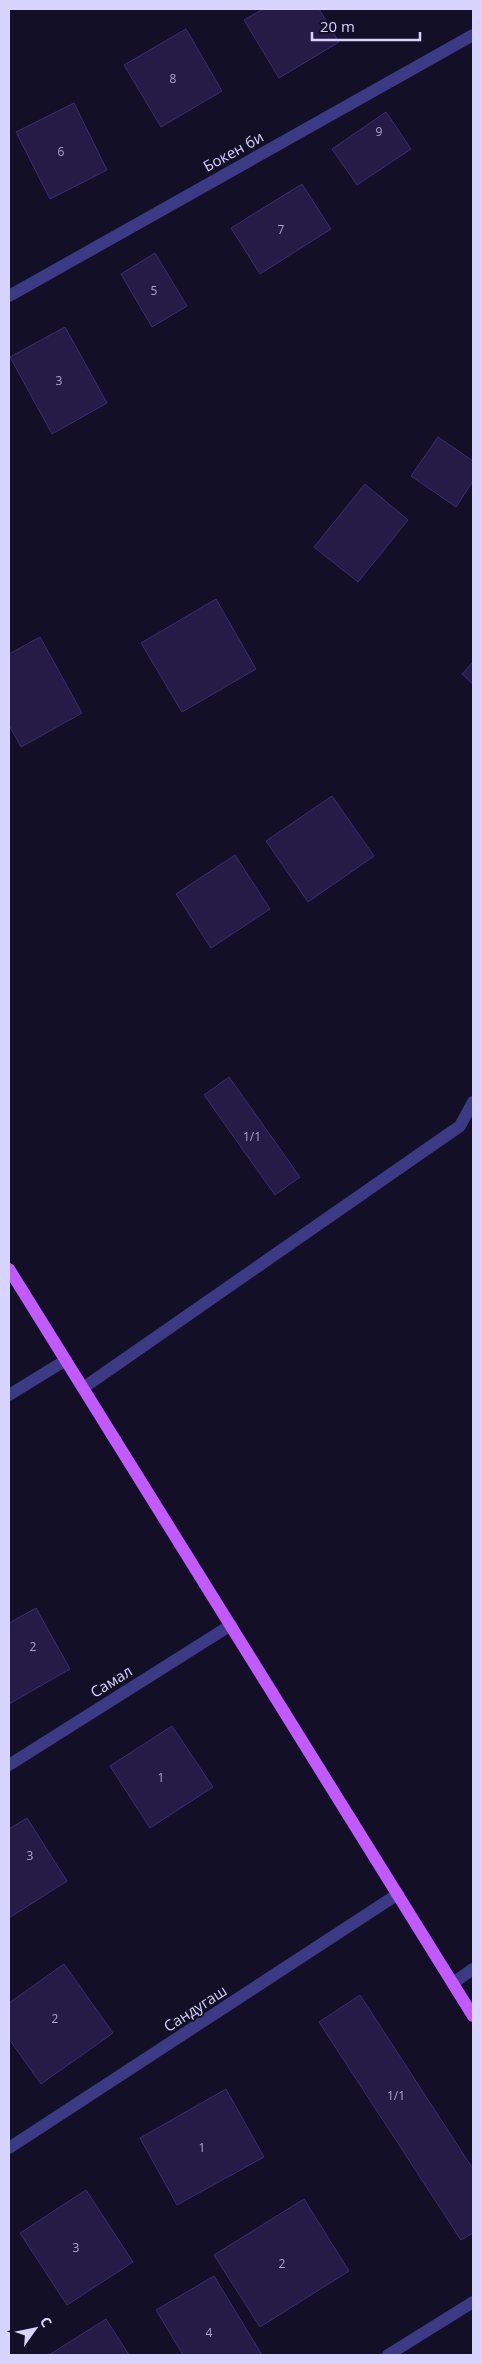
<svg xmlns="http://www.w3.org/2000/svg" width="482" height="2364" viewBox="0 0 482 2364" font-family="'Open Sans',sans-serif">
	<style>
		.building { fill: #241b47; stroke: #3b2d73 }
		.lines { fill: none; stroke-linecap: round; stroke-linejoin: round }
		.minor { stroke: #3d3a85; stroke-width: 12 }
		.major { stroke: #c25bff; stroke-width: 12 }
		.labels { text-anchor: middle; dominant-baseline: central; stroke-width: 4; stroke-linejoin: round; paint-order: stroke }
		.number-label { font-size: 12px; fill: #aca6d1 }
		.street-label { font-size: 15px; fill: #d9d4ff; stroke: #130f26 }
	</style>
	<rect width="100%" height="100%" fill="#130f26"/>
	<path class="building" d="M263 9H319L339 42 279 78 244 20Z
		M186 29 222 91 161 127 124 65Z
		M74 103 107 170 50 199 16 132Z
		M386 112 411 149 357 185 332 149Z
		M302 184 331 229 260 274 231 228Z
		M155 253 187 306 152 327 121 274Z
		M65 327 107 403 52 434 10 357Z
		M438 437 473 461V481L456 507 411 476Z
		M365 484 408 520 358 582 314 547Z
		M216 599 256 669 182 712 141 643Z
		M40 637 82 713 21 747 9 725V654Z
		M473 662V684L462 674Z
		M332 796 374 856 308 902 266 841Z
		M235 855 270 909 211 948 176 894Z
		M229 1077 300 1177 275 1195 204 1095Z
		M36 1608 70 1669 9 1704V1623Z
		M172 1726 213 1787 150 1828 110 1766Z
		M27 1818 67 1881 9 1918V1829Z
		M64 1964 113 2033 41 2084 9 2039V2003Z
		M360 1995 473 2169V2233L461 2240 319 2022Z
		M226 2089 264 2157 177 2205 140 2138Z
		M86 2190 133 2262 67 2305 20 2233Z
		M304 2199 349 2271 260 2327 214 2255Z
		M214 2276 262 2355H183L156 2310Z
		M106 2319 129 2355H49Z"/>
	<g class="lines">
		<path class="minor" d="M9 296 473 35
			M83 1388 460 1126 473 1102
			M9 1395 66 1360
			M9 1765 231 1625
			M453 1983 473 1969
			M9 2148 398 1894
			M388 2355 473 2302"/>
		<path class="major" d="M9 1269 473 2016"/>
	</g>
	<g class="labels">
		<g class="number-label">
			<text x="173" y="78">8</text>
			<text x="379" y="131">9</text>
			<text x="61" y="151">6</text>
			<text x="281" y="229">7</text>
			<text x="154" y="290">5</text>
			<text x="59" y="380">3</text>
			<text x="252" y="1136">1/1</text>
			<text x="33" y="1646">2</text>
			<text x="161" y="1777">1</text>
			<text x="30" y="1855">3</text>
			<text x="55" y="2018">2</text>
			<text x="396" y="2095">1/1</text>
			<text x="202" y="2147">1</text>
			<text x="76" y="2247">3</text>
			<text x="282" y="2263">2</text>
			<text x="209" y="2332">4</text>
		</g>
		<g class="street-label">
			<text transform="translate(233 151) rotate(-29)">Бокен би</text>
			<text transform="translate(111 1681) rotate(-32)">Самал</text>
			<text transform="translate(195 2008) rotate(-33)">Сандугаш</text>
		</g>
	</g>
	<rect width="482" height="2364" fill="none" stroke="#d9d4ff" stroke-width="20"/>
	<g transform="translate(35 2329) rotate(57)" stroke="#130f26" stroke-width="4" paint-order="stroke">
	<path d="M0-4L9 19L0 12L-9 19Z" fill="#d9d4ff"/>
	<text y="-8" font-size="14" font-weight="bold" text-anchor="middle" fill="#d9d4ff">С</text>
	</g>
	<path d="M312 32v8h108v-8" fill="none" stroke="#d9d4ff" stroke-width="2.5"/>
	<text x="320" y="32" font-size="15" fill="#d9d4ff" stroke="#130f26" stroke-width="4" paint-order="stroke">20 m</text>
</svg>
